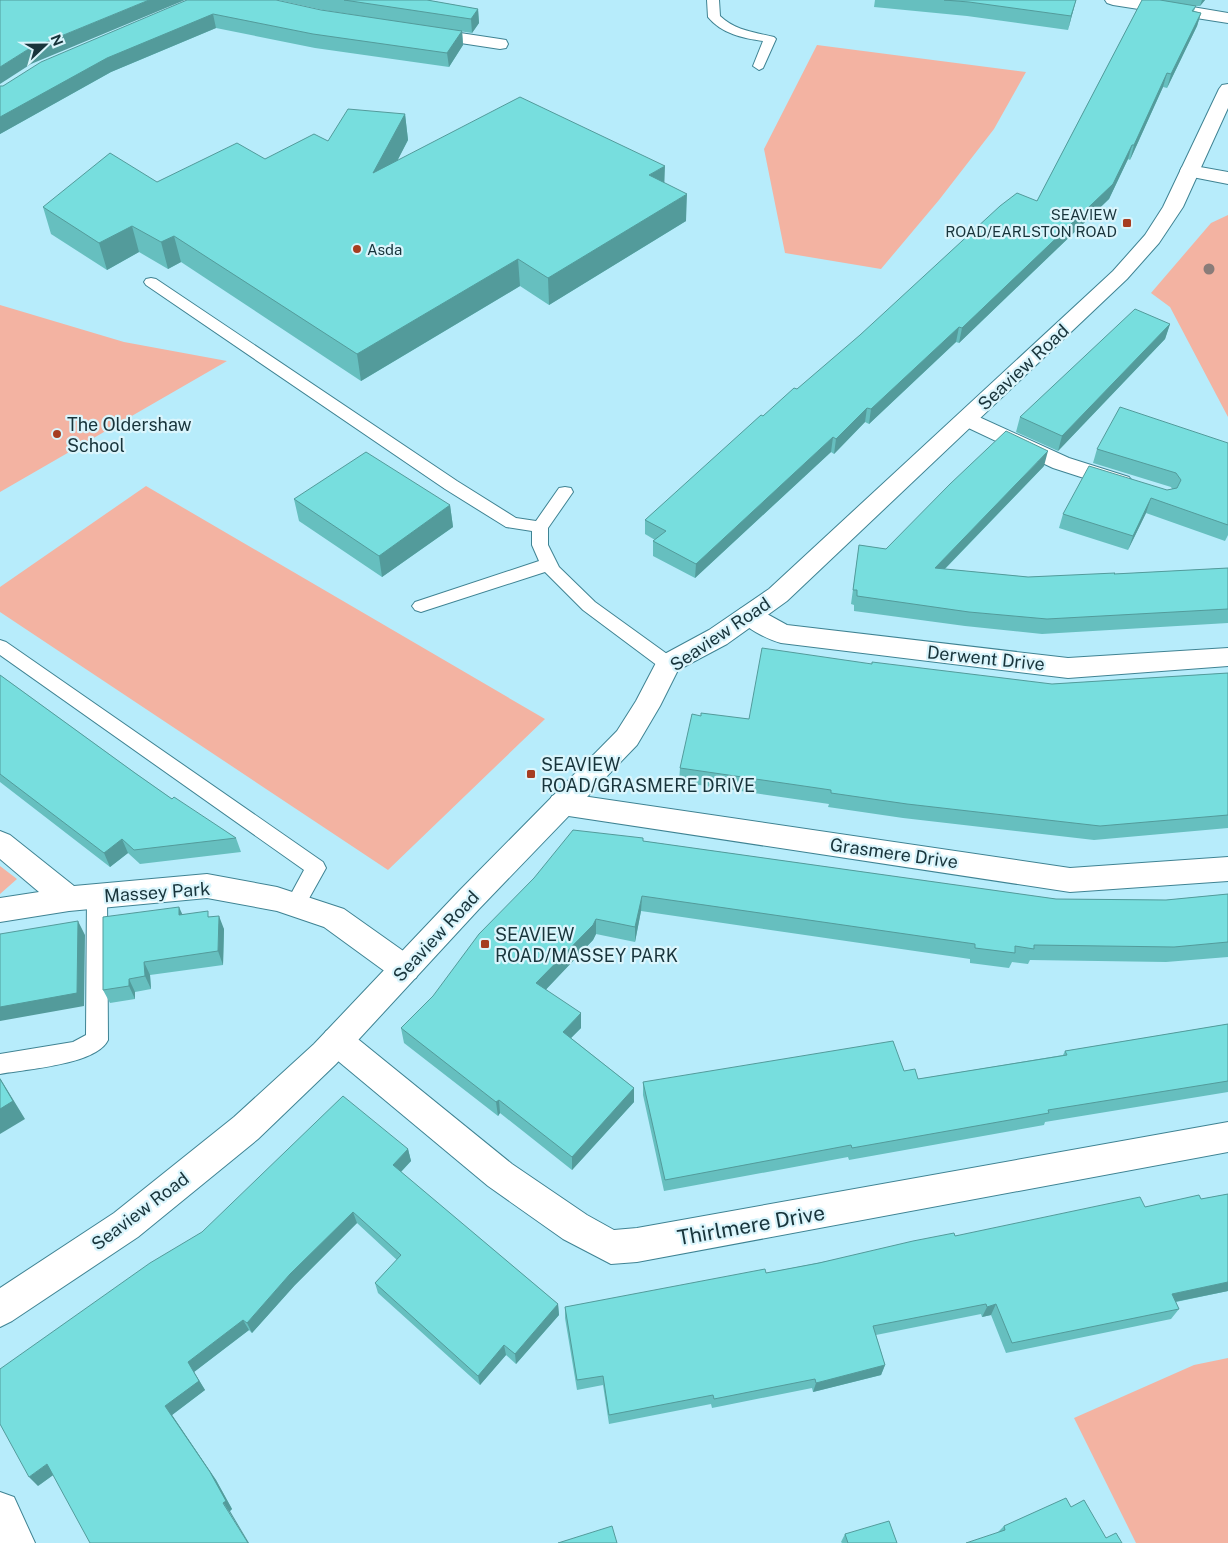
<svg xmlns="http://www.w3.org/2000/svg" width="1228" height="1543" viewBox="0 0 1228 1543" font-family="'Public Sans',sans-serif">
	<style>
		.green { fill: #f3b3a2 }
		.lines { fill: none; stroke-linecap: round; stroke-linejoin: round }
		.service-casing { stroke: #3f8393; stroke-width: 2 }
		.minor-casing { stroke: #3f8393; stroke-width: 2 }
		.tertiary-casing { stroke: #3f8393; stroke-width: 2 }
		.service { fill: #fff; fill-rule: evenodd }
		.minor { fill: #fff; fill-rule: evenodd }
		.tertiary { fill: #fff; fill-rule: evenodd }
		.tree { fill: #897c79 }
		.wall { fill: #66bfbf }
		.shaded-wall { fill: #539b9b }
		.building { fill: #77dede; stroke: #539b9b }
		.poi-dot { fill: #a63d21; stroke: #daf5fc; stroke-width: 2 }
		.labels { text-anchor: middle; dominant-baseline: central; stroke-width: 4.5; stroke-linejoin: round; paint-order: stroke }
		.far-poi-label { font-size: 15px; fill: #18343b; stroke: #daf5fc; text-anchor: end }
		.street-label { font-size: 18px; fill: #18343b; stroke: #daf5fc }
		.poi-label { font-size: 18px; fill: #18343b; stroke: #daf5fc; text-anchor: start }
		.near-street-label { font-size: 21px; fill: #18343b; stroke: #daf5fc }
	</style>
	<rect width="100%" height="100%" fill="#b7ecfb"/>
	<path class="green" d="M817 45 1026 72 994 129 939 200 881 269 785 253 764 149Z
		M1228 215V417L1170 307 1151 293 1211 223Z
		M0 305 124 342 227 361 0 492Z
		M146 486 545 719 388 870 0 612V587Z
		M0 866 17 879 0 894Z
		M1228 1358V1543H1136L1074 1418 1194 1365Z"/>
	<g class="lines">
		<defs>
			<path id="service" d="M707 0H719L720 16C736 31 754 32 774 37L776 39 763 68 759 70 753 66 763 41C743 38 722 34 708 17Z
				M151 278 156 279 457 481 516 518 536 521 559 488 565 487 571 488 573 492 548 528V545L559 567 595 602 674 659 677 664 674 669 668 670 662 669 583 610 545 572 427 610 421 612 415 610 412 606 415 602 539 561 532 545V531L506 527 445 489 146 285 144 282 146 279Z
				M0 640 6 642 323 862 326 868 302 911 295 913 288 911 285 905 304 870 0 655Z
				M97 888 104 890 107 896 108 1040C96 1065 26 1069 0 1074V1054L73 1042 86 1035 87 896 90 890Z"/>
			<path id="minor" d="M1105 0H1151L1228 13V23L1113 5 1107 3Z
				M427 28 500 39 506 40 508 44 506 48 500 49 421 37 419 33 421 29Z
				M1189 165 1228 172V184L1182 175 1180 171 1182 167Z
				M968 412 1069 458 1129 477 1133 482 1129 487 1121 490 1053 468 960 424 957 419 960 414Z
				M749 606 758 609 787 625 1068 658 1228 648V666L1068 678 781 643C767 639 744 628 736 615L740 609Z
				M562 793 1070 868 1228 857V881L1070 892 562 815 552 812 548 804 552 796Z
				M0 831 10 835 74 886 207 874 277 887 344 909 416 960 420 969 416 978 405 982 394 978 324 927 277 911 207 898 69 911 0 922V898L39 892 0 859Z
				M337 1027 348 1031 512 1164 587 1215 614 1230 637 1228 1228 1122V1152L637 1262 611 1264 563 1239 488 1186 326 1051 321 1041 326 1031Z
				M0 1492 14 1497 35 1543H0Z"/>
			<path id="tertiary" d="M1228 84V108L1183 207 1159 243 1127 279 787 601 727 644 678 670 660 706 637 745 479 909 336 1064 258 1139 138 1237 12 1321 0 1327V1288L114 1213 234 1117 314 1044 459 891 617 731 636 701 659 657 709 630 769 589 1113 271 1145 235 1163 207 1219 89 1222 85Z"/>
		</defs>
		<use href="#service" class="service-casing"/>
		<use href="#minor" class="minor-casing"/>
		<use href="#tertiary" class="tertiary-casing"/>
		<use href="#service" class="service"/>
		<use href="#minor" class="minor"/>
		<use href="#tertiary" class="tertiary"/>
	</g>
	<circle class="tree" cx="1209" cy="269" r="5.5"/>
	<path class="wall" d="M187 0 321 10 462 31 463 45 449 67 315 48 216 28 111 72 0 134V86H3Z
		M278 0H427L478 9 479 23 472 33 323 10Z
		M875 0H1076L1068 30 967 16 874 7Z
		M1142 0H1205L1200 6H1196L1194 11 1201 13 1197 26 1167 88 1163 87 1130 160 1128 159 1109 199 959 343 956 342 869 424 865 422 834 454 831 452 695 578 653 556V541L655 540 645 534V520L763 416 1037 201Z
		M405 114 408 140 397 161 664 183 686 221 549 305 520 286 361 381 181 262 168 269 139 252 107 270 51 234 43 207 265 159 328 141Z
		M1170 324 1165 339 1058 451 1016 432 1020 417Z
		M1228 443V535L1225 541 1146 513 1128 550 1059 528 1063 514 1172 489 1171 487 1093 463 1097 449Z
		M1044 466 945 569 1028 577 1115 574 1228 568V623L1042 634 965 626 854 611V605L851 604 859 545 886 549Z
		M294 499 450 505 453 527 382 577 299 521Z
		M1228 673V828L1094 840 903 818 828 807 829 804 679 782 680 768 701 716 749 719 1052 684Z
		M0 675 135 773 172 799 236 838 241 852 140 864 128 853 110 867 0 782Z
		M643 841 1056 899 1166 900 1228 894V957L1166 962 1030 960 1028 964 1012 962 1009 968 970 963V959L641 911 635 942 596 934 593 940 546 989 581 1028 571 1038 634 1088V1102L572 1170 500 1113 498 1116 404 1043 401 1028Z
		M182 914 211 917 224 929 223 965 150 975 151 989 135 992V999L110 1003 103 990Z
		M1228 1024V1092L1045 1122 1044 1125 849 1160 848 1157 664 1191 643 1095V1082L904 1071 918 1079 1063 1055 1065 1051Z
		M408 1149 411 1161 401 1172 558 1304 559 1315 516 1364 506 1355 480 1385 378 1293 375 1283 397 1260 357 1223 295 1285 252 1333 249 1330 194 1372 205 1390 172 1415 216 1480 232 1509 230 1511 53 1475 38 1486Z
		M1228 1194V1291L1176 1302 1179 1309 1171 1319 1006 1353 991 1315 982 1317 981 1314 876 1335 885 1365 881 1375 813 1392 812 1388 712 1408 711 1404 609 1424 603 1385 577 1390 565 1318V1307L766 1273 955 1236 1145 1207 1201 1199Z
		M1071 1507 1106 1538 998 1532 1004 1526Z
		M845 1534 897 1543H842L841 1542Z"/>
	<path class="shaded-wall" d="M149 0H185L31 64 0 84V67L27 50Z
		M1076 0 1068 30 1071 16Z
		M1202 0H1205L1200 6Z
		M478 9 479 23 472 33 471 19Z
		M1201 13 1197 26 1167 88 1171 74Z
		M213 14 216 28 111 72 0 134V117L107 58Z
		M462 31 463 45 449 67 447 53Z
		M1167 73 1163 87 1130 160 1134 145Z
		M405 114 408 140 377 200 373 173Z
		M1132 145 1128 159 1109 199 959 343 962 328Z
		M665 166 664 193 649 175Z
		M687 194 686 221 549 305 548 278Z
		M132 226 139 252 107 270 99 243Z
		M174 236 181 262 168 269 161 242Z
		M518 259 520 286 361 381 357 354Z
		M1170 324 1165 339 1058 451 1062 436Z
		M959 327 956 342 869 424 871 409Z
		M867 408 865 422 834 454 836 439Z
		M833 437 831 452 695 578 696 564Z
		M1048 451 1044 466 932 582 935 568Z
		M1151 498 1146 513 1128 550 1133 536Z
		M450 505 453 527 382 577 379 556Z
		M122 839 128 853 110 867 104 853Z
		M642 896 641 911 635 942V927Z
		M179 907 185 920 179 915Z
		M219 916 224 929 223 965 218 951Z
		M596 919V934L593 940 538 998 536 983Z
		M78 921 85 935 84 1006 0 1021V1007Z
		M144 962 150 975 151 989 145 976Z
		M129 979 135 992V999L129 986Z
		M581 1013V1028L563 1046V1032Z
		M0 1078 25 1119 0 1134Z
		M634 1088V1102L572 1170V1157Z
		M499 1100 500 1113 498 1116 496 1102Z
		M408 1149 411 1161 396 1177 393 1165Z
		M353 1212 357 1223 295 1285 252 1333 247 1323 290 1274Z
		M1228 1282V1291L1164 1304 1172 1294Z
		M558 1304 559 1315 516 1364 515 1354Z
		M996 1304 991 1315 982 1317 987 1307Z
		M243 1320 249 1330 194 1372 205 1390 172 1415 216 1480 232 1509 230 1511 249 1543H248L165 1406 188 1362Z
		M504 1345 506 1355 480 1385 478 1376Z
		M885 1365 881 1375 813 1392 816 1383Z
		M47 1464 56 1473 38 1486 29 1477Z"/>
	<path class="building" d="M0 0H149L27 50 0 67Z
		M187 0H276L321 10 462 31 447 53 313 34 213 14 107 58 0 117V86H3L41 62Z
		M344 0H427L478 9 471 19Z
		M944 0H1076L1071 16 969 2Z
		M1142 0H1160L1196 6 1192 11 1201 13 1171 74 1167 73 1134 145H1132L1113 184 962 328 959 327 871 409 867 408 836 439 833 437 696 564 653 541 666 531 645 520 761 415 763 416 794 388 797 389 860 335 1000 206 1017 193 1037 201Z
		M520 97 665 166 649 175 687 194 548 278 518 259 357 354 174 236 161 242 132 226 99 243 43 207 110 153 157 182 237 143 265 159 314 134 328 141 348 109 405 114 373 173Z
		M1135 309 1170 324 1062 436 1020 417Z
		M1120 407 1228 443V525L1151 498 1133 536 1063 514 1089 466 1167 490 1177 488 1181 480 1176 473 1097 449Z
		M1006 431 1048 451 935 568 1028 577 1115 573 1114 574 1228 568V609L1047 619 969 612 857 596V590H853L859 545 886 549 950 484Z
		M366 452 450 505 379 556 294 499Z
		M762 648 872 664V662L1052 684 1228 673V815L1100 826 907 804 831 793V790L680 768 692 714 701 716V713L749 719Z
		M0 675 135 773 172 799 174 797 236 838 134 850 122 839 104 853 0 774Z
		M573 830 643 838V841L1056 899 1166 900 1228 894V942L1174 947 1034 945V949L1015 946V953L975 948V944L642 896 635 927 596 919 593 925 536 983 581 1013 563 1032 634 1088 572 1157 499 1100 496 1102 401 1028 433 996 479 934 534 878Z
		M179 907V915L208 911V917L219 916 218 951 144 962 145 976 129 979V986L103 990V917Z
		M78 921 77 993 0 1007V934Z
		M1228 1024V1081L1048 1110 1049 1113 852 1148 851 1145 665 1180 643 1082 893 1041 904 1071 915 1069 918 1079 1067 1055 1065 1051Z
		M0 1079 13 1101 0 1109Z
		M343 1096 408 1149 393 1165 558 1304 515 1354 504 1345 478 1376 375 1283 401 1255 353 1212 290 1274 247 1323 243 1320 188 1362 199 1381 165 1406 210 1472 226 1501 223 1503 248 1543H90L47 1464 29 1477 0 1424V1369L150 1263 202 1232Z
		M1228 1194V1282L1172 1294 1179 1309 1012 1343 996 1304 987 1307 986 1304 873 1326 885 1365 816 1383 815 1379 714 1399 713 1395 609 1415 603 1376 577 1380 565 1307 765 1269 766 1273 819 1263 913 1241 954 1233 955 1236 1140 1197 1145 1207 1199 1195 1201 1199Z
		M1066 1498 1071 1507 1084 1500 1106 1538 1116 1533 1122 1543H966L1005 1530 1004 1526Z
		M889 1521 897 1543H848L845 1534Z
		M612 1526 617 1543H558Z"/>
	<g class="poi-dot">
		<rect x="1122" y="218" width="10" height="10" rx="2.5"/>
		<circle cx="357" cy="249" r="5"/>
		<circle cx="57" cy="434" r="5"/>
		<rect x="526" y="769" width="10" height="10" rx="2.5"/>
		<rect x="480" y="939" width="10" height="10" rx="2.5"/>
	</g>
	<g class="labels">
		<g class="far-poi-label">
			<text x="1117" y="214">SEAVIEW<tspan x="1117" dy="17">ROAD/EARLSTON ROAD</tspan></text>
			<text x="367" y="249" text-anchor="start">Asda</text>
		</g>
		<g class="street-label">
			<text transform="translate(1023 367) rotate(-43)">Seaview Road</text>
			<text transform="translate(720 634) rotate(-34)">Seaview Road</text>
			<text transform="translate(986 658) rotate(6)">Derwent Drive</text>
			<text transform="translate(894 853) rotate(8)">Grasmere Drive</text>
			<text transform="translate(157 892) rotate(-4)">Massey Park</text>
			<text transform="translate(436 936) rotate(-47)">Seaview Road</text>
			<text transform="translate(140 1211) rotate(-37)">Seaview Road</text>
		</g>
		<g class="poi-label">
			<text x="67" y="424">The Oldershaw<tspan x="67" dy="21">School</tspan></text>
			<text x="541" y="764">SEAVIEW<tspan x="541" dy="21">ROAD/GRASMERE DRIVE</tspan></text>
			<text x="495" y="934">SEAVIEW<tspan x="495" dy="21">ROAD/MASSEY PARK</tspan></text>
		</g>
		<g class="near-street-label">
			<text transform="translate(751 1225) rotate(-10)">Thirlmere Drive</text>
		</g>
	</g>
	<g transform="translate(45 45) rotate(68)" stroke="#daf5fc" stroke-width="4" paint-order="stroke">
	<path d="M0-4L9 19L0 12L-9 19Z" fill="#18343b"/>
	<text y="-8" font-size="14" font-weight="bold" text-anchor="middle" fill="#18343b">N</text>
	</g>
</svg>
